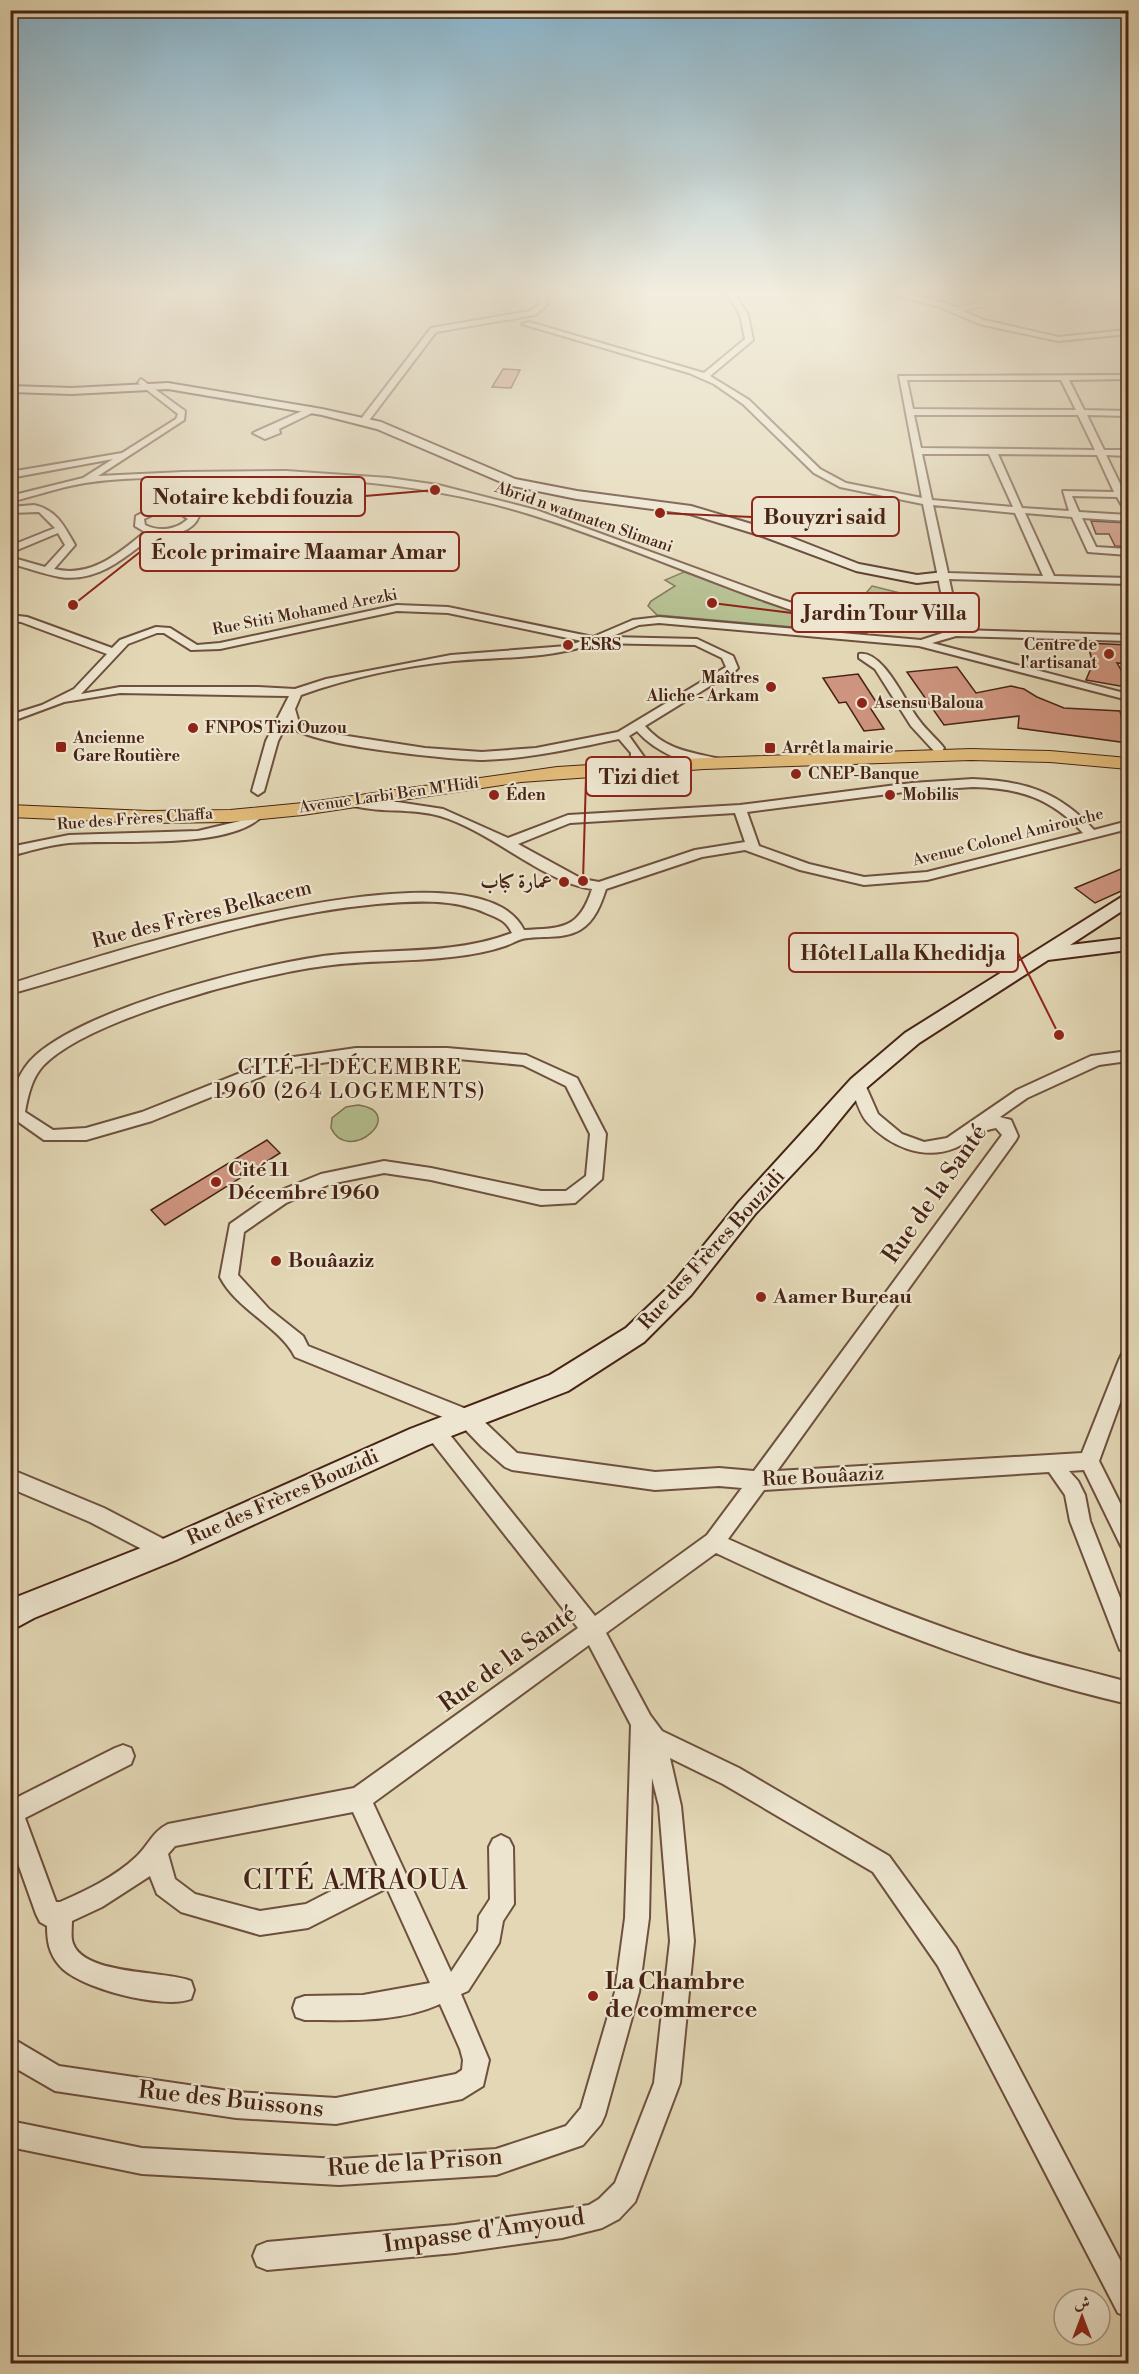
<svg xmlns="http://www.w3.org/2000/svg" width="1139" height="2374" viewBox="0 0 1139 2374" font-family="'Libre Bodoni',Amiri,serif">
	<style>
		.green { fill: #b3be8e; stroke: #7d7052; stroke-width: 1.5 }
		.building { fill: #cf947f; stroke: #472315; stroke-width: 1.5 }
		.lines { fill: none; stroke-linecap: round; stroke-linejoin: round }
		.minor-casing { stroke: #6e503d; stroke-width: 4 }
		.tertiary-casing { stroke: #6e503d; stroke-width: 2 }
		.secondary-casing { stroke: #472315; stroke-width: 4 }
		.primary-casing { stroke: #472315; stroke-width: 2 }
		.minor { fill: #ede5cf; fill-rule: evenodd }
		.tertiary { fill: #ede5cf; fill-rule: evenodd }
		.secondary { fill: #ede5cf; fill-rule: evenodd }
		.primary { fill: #e2bc7a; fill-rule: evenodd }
		.poi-dot { fill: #8f2418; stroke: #ede5cf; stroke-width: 2 }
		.labels { text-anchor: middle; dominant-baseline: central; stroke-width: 4.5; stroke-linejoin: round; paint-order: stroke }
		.far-street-label { font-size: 16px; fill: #472315; stroke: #ede5cf }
		.far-poi-label { font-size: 16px; font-weight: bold; fill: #472315; stroke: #ede5cf; text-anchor: start }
		.poi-label { font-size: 20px; font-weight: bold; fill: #472315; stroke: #ede5cf; text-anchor: start }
		.street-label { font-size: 20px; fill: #472315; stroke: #ede5cf }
		.neighbourhood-label { font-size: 21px; letter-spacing: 1.5px; fill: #472315; stroke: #ede5cf }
		.near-street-label { font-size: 24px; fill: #472315; stroke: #ede5cf }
		.near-poi-label { font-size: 24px; font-weight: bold; fill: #472315; stroke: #ede5cf; text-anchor: start }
		.near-quarter-label { font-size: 27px; letter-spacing: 1.5px; fill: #472315; stroke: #ede5cf }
		.leader { fill: none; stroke: #8f2418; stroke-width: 2 }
		.callout-dot { fill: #8f2418; stroke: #ede5cf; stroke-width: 2 }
		.callout { fill: #ede5cf; stroke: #8f2418; stroke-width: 2 }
		.callout-label { font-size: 21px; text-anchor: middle; font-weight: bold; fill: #472315 }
	</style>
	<rect width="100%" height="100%" fill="#e3d7b5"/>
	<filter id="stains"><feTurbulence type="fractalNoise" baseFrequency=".00333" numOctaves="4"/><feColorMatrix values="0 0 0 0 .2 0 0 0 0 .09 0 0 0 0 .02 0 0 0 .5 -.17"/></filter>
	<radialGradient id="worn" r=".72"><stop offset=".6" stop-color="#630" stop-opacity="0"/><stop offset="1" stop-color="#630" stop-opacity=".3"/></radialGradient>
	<path class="green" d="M684 572 862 633 657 615 648 606 651 601 675 586 665 580Z
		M872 586 908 595 903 602 866 593Z
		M358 1105C409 1112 349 1166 331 1128L332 1118 346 1107Z"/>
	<path class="building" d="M503 369 520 370 511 388 492 387Z
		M1091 521 1128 523V547L1115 546 1109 534H1096Z
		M1087 643 1128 645V664L1117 663 1128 682 1120 686 1086 680 1093 663Z
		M957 667 976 693 1011 686 1024 689 1037 697 1064 708 1120 711 1128 743 1018 728 1019 716 944 725 907 672Z
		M858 674 880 708 871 709 884 729 864 731 846 702 839 703 823 678Z
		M1128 866V888L1095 903 1075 888Z
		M267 1140 280 1153 165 1225 151 1210Z"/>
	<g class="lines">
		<defs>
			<path id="minor" d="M539 290H546L547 305 535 315 436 332 367 423H361V419L431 328 530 311 539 304Z
				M725 290H732L748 315 753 340 710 376 749 400 820 469 846 483 922 498 899 376 1128 375V379L1069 380 1084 410 1128 411V416L1087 415 1104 450H1128V456L1106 455 1124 492H1128V502L1121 504 1117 497 1072 496 1079 512 1128 515V521L1082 518 1096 547 1128 549V555L1088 552 1072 517 1025 513 1054 576 1128 578V584L949 579 960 630 1128 635V641L956 636 932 643 1128 694V700L919 646 659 623 639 625 610 637 697 639 733 656 738 668 736 670 645 726C667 751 691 752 720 759V765C693 770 654 751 637 731L629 736 644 757 642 766 636 770 630 766 631 753 619 739C574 748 529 759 483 760 454 760 298 745 287 723L278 741 264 791 258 795 252 791 266 741 289 696 120 693 64 702 10 722V715L42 705 74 689 107 654 21 622 10 621V615L27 617 112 648 120 640 156 627 170 628 197 645 220 643 397 605 448 607 593 637 633 620 659 617 921 640 949 631 923 504 840 487 814 473 743 404 714 384 689 373 522 324 529 322 704 373 745 339 740 315ZM907 380H1061L1076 410 913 409ZM914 415H1078L1095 450 921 448ZM922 454H989L1013 507 932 500ZM998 454 1097 455 1114 492 1063 491 1069 511 1022 508ZM933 505 1015 513 1043 576 948 573ZM397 611 448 613 582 641 567 646 451 655 326 679 295 689 258 687H120L81 694 128 644 157 633H164L191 650 220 649ZM595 643 695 645 722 658 726 667 618 732 536 748 482 752 425 748 315 731 299 723 295 709 301 695C349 678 403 666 454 661 501 657 550 659 595 643Z
				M878 290H889L946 303 984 320 1058 337 1128 330V334L1058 341 979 324 940 307Z
				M1083 290H1092L1093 291 1089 293Z
				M141 379 185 411 184 420 98 476 183 472 286 471 389 478 438 485 536 510 774 597 871 629 866 632C750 603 643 549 529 514 421 481 310 475 198 477 161 478 121 477 85 483 60 487 35 496 10 502V496L83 478 113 459 10 478V472L122 453 176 419 178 414 138 383Z
				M311 407 314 412 279 429 280 433 265 439 253 433Z
				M34 505C57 510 64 526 75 545L54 569C91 578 118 554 145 532L135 526 136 516C157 505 179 499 199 516 193 533 170 536 155 534 127 556 98 583 60 577 43 574 27 568 10 563V557L45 567 65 545 58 533 10 553V546L55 528 39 512 10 513V507ZM161 511H176L188 519C176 530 159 532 145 525L144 519Z
				M859 654C883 649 906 704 919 720 926 730 936 738 944 748L942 751H934L911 726 875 669 859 658Z
				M973 779C1024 781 1058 791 1094 830L1128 821V829L927 880 864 885 800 870 745 850 702 857 606 889C601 904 595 921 580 930 562 940 541 935 522 939 516 941 511 944 505 946 488 952 469 955 451 957 409 962 366 960 324 966 259 974 87 1019 43 1066 32 1078 28 1095 25 1112L53 1130 86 1128 142 1112 273 1060 356 1048H447L526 1055 577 1078 606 1134 602 1179 575 1203 541 1205 431 1180 384 1173 330 1184 286 1203 244 1232 238 1275 269 1309 303 1336 308 1346 474 1412 517 1453 655 1472 719 1468 754 1471 1002 1135 996 1128C977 1131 971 1141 955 1148 923 1161 889 1146 867 1122 859 1113 855 1096 850 1084L853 1080H863L878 1114 902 1134 924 1142 947 1138 1017 1090 1091 1056 1128 1051V1061L1099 1065 1027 1098 1000 1117 1011 1120 1018 1136 1016 1140 777 1471 1082 1453 1119 1360 1122 1354 1128 1352V1381L1099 1461 1128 1519V1548L1121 1546 1084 1470 1069 1471 1078 1481 1085 1495 1090 1521 1128 1618V1653L1120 1650 1070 1521 1065 1495 1049 1472 764 1490 728 1539C821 1581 916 1620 1013 1651 1051 1663 1090 1671 1128 1682V1704C985 1671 848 1615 716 1553L606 1633 650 1715 662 1731 739 1768 889 1856 956 1948 1128 2275V2317L1118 2313 938 1966 873 1872 723 1784 670 1758 681 1806 694 1941 680 2083 635 2202 619 2219 602 2228 562 2238 455 2253 267 2270 257 2266 253 2256 257 2246 267 2242 455 2225 589 2205 599 2199 615 2183 654 2083 670 1941 659 1806 652 1778 649 1918 639 1992 605 2115 601 2124 583 2145 496 2175 339 2185 142 2174 10 2147V2121L142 2148 339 2159 496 2149 566 2126 581 2108 615 1992 625 1918 631 1725 589 1645 373 1803 451 1972 478 1931 479 1916 490 1899 489 1847 493 1839 501 1835 509 1839 513 1847 514 1904 503 1921 499 1943 468 1991 461 1994 489 2060 483 2086 462 2099 336 2124 236 2118 55 2091 10 2065V2037L59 2066 236 2092 336 2098 456 2074 462 2070 463 2060 460 2049 440 2004C399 2023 349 2020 305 2020L296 2017 293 2008 296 1999 305 1996 363 1995 430 1983 387 1888 308 1928 260 1935 181 1912 157 1894 150 1876 102 1907 72 1921C72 1927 71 1934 72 1940 79 1976 164 1970 191 1981L194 1990 191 1999C164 2010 77 1988 59 1965 49 1953 47 1941 47 1926L40 1922 36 1914 10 1841V1801L115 1748 123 1745 131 1748 134 1756 131 1764 25 1818 56 1902H60C85 1891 115 1877 136 1857 148 1846 153 1831 168 1824L354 1788 578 1628 428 1437 425 1431 428 1425 435 1422 442 1425 595 1616 707 1535 742 1488 719 1486 655 1490 512 1470 505 1467 482 1447 460 1424 295 1357C281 1328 236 1309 220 1277L230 1224 274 1193 321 1174 384 1161 431 1168 541 1191H566L586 1176 590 1134 566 1086 523 1065 447 1058H356L280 1069 152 1121 86 1140H44L10 1116C10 1094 19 1070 36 1055 91 1007 249 967 323 956 386 948 452 956 512 933 506 921 500 919 488 914 454 898 414 901 377 904 251 916 132 960 10 994V984C93 958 477 831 524 930 563 928 579 929 592 889 543 882 491 831 440 816 412 808 381 813 354 806V800H384L443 809 508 838 568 815 740 805 912 783ZM973 787C1019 788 1051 798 1083 833L927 872 864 877 809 864 759 846 747 812 912 791ZM735 813 745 842 695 850 599 882 582 879 518 844 570 823ZM353 1812 378 1867 306 1904 260 1911 195 1894 175 1879 168 1854 175 1846Z
				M258 810 264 814C233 851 116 839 69 843 48 845 30 851 10 856V847L69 835 198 831 240 821Z
				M10 1469 104 1508 173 1544 176 1551 173 1558 166 1561 159 1558 90 1522 10 1488Z"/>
			<path id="tertiary" d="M972 290H980L985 299 984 307 952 312V308L977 303Z"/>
			<path id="secondary" d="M168 383 322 409 381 422 515 479 577 491 691 506 772 530 859 564 917 575 944 572 951 576 944 580 917 583 856 571 762 536 690 514 577 499 508 485 377 429 322 415 168 389 72 394 10 392V386L72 388Z
				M1128 893V907L1070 945 1128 938V950L1048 960 919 1043 865 1089 816 1149 755 1214 691 1295 644 1342 568 1391 428 1445 176 1560 34 1618 10 1631V1600L14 1598 156 1542 410 1429 550 1375 626 1328 675 1281 739 1202 851 1079 905 1033Z"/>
			<path id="primary" d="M971 749 1050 751 1128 758V769L1050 762 971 760 704 769 521 782 303 815 230 822 148 823 10 817V805L148 811 230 810 303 803 557 767 704 758Z"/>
		</defs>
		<use href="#minor" class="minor-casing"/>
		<use href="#tertiary" class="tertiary-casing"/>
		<use href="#secondary" class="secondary-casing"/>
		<use href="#primary" class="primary-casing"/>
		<use href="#minor" class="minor"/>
		<use href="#tertiary" class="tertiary"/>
		<use href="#secondary" class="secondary"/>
		<use href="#primary" class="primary"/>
	</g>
	<linearGradient id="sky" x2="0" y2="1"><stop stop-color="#87b6d0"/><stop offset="0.47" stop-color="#f2edde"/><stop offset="1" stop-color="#f2edde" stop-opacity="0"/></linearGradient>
	<rect width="1139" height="622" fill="url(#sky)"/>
	<g class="poi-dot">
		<circle cx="568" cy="645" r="6"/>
		<circle cx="1109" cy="654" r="6"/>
		<circle cx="771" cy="687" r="6"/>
		<circle cx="862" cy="703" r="6"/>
		<circle cx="193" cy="728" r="6"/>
		<rect x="55" y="741" width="12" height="12" rx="3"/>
		<rect x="764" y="742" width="12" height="12" rx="3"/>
		<circle cx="796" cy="774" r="6"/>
		<circle cx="494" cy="795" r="6"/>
		<circle cx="890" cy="795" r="6"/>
		<circle cx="564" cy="882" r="6"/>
		<circle cx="216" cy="1182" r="6"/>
		<circle cx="276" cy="1261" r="6"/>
		<circle cx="761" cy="1297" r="6"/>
		<circle cx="593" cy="1996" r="6"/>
	</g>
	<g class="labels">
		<g class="far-street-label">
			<text transform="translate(584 517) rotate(19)">Abrid n watmaten Slimani</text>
			<text transform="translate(305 612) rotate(-11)">Rue Stiti Mohamed Arezki</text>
			<text transform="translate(389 795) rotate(-8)">Avenue Larbi Ben M'Hidi</text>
			<text transform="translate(135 819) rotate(-4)">Rue des Frères Chaffa</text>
			<text transform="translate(1008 837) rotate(-14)">Avenue Colonel Amirouche</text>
		</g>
		<g class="far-poi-label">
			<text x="580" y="645">ESRS</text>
			<text x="1097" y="645" text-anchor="end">Centre de<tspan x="1097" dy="18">l'artisanat</tspan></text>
			<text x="759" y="678" text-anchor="end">Maîtres<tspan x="759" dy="18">Aliche - Arkam</tspan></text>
			<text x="874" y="703">Asensu Baloua</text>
			<text x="205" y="728">FNPOS Tizi Ouzou</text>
			<text x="73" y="738">Ancienne<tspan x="73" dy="18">Gare Routière</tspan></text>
			<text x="782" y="748">Arrêt la mairie</text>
			<text x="808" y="774">CNEP-Banque</text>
			<text x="506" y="795">Éden</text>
			<text x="902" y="795">Mobilis</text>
		</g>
		<g class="poi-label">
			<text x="552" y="882" text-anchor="end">عمارة كباب</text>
			<text x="228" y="1170">Cité 11<tspan x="228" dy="23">Décembre 1960</tspan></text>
			<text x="288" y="1261">Bouâaziz</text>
			<text x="773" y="1297">Aamer Bureau</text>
		</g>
		<g class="street-label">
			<text transform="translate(202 915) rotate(-14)">Rue des Frères Belkacem</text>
			<text transform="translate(712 1250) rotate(-48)">Rue des Frères Bouzidi</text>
			<text transform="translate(823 1477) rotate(-3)">Rue Bouâaziz</text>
			<text transform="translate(283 1498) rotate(-24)">Rue des Frères Bouzidi</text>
		</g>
		<g class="neighbourhood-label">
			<text x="350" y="1068">CITÉ 11 DÉCEMBRE<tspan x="350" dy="24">1960 (264 LOGEMENTS)</tspan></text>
		</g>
		<g class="near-street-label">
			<text transform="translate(935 1194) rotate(-55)">Rue de la Santé</text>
			<text transform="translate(508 1659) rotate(-36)">Rue de la Santé</text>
			<text transform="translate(231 2100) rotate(6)">Rue des Buissons</text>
			<text transform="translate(415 2163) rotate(-4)">Rue de la Prison</text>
			<text transform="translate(484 2231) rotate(-8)">Impasse d'Amyoud</text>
		</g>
		<g class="near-poi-label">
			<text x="605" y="1982">La Chambre<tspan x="605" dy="28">de commerce</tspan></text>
		</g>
		<g class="near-quarter-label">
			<text x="356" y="1881">CITÉ AMRAOUA</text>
		</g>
	</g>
	<path class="leader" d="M435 490L365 496M660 513L752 517M73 605L140 552M712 603L792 613M583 881L586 777M1059 1035L1018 953"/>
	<g class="callout-dot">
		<circle cx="435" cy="490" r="6"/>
		<circle cx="660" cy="513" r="6"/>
		<circle cx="73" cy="605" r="6"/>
		<circle cx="712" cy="603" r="6"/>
		<circle cx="583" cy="881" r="6"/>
		<circle cx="1059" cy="1035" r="6"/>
	</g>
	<g class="callout">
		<rect x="141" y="477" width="224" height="39" rx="6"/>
		<rect x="752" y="497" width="147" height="39" rx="6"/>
		<rect x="140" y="532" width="319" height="39" rx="6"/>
		<rect x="792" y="593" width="187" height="39" rx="6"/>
		<rect x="586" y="757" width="105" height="39" rx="6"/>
		<rect x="789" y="933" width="229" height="39" rx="6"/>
	</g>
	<g class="callout-label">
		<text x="253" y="504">Notaire kebdi fouzia</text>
		<text x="825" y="524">Bouyzri said</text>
		<text x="299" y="559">École primaire Maamar Amar</text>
		<text x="885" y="620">Jardin Tour Villa</text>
		<text x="639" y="784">Tizi diet</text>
		<text x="903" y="960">Hôtel Lalla Khedidja</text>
	</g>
	<rect width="1139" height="2374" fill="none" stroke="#e3d7b5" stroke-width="36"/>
	<rect x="12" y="12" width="1115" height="2350" fill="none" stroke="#472315" stroke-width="3"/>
	<rect x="18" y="18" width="1103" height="2338" fill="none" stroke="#472315" stroke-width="1.5"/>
	<g transform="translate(1082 2317)"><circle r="28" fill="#ede5cf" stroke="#ab9785" stroke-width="1.5"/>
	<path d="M0-4.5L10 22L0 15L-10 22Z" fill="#8f2418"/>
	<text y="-9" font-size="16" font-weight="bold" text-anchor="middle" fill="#472315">ش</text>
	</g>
	<rect width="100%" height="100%" filter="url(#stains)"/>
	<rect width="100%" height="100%" fill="url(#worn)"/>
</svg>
